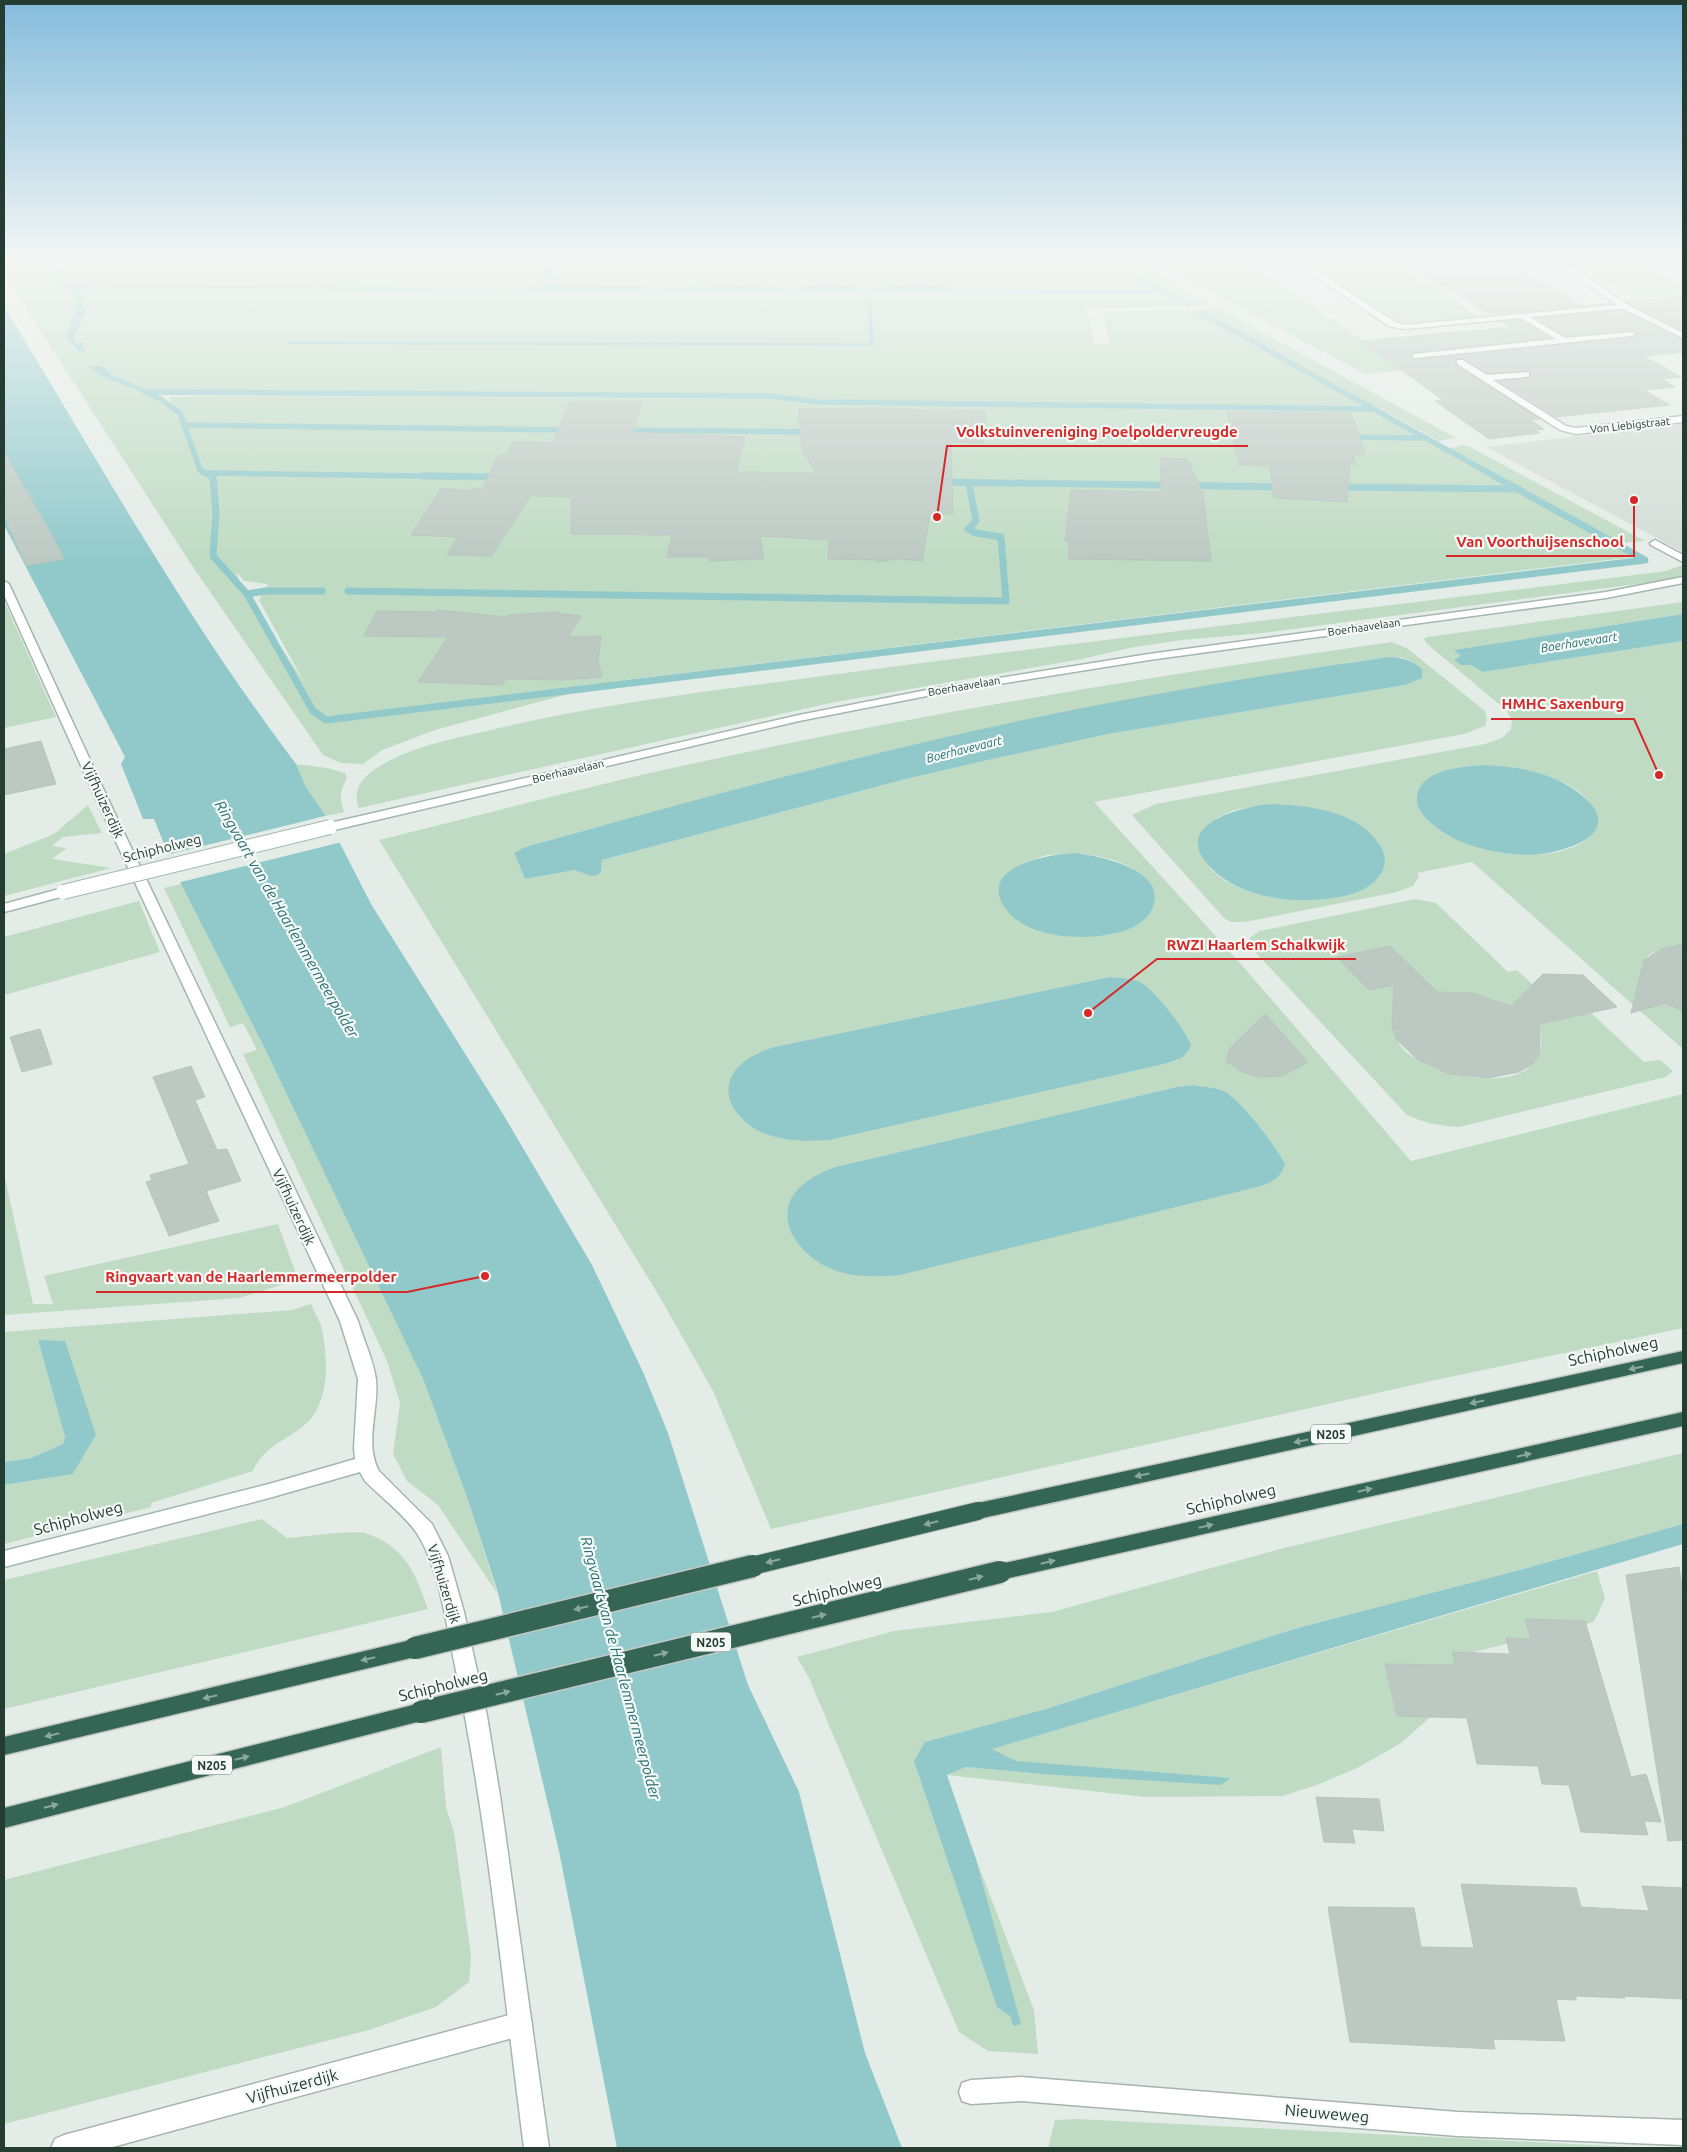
<svg xmlns="http://www.w3.org/2000/svg" width="1687" height="2152" viewBox="0 0 1687 2152" font-family="Ubuntu,sans-serif">
	<style>
		.built { fill: #d2dcd6 }
		.green { fill: #bfdbc3; fill-rule: evenodd }
		.water { fill: #91c9cb }
		.pier { fill: #e4ece7 }
		.lines { fill: none; stroke-linecap: round; stroke-linejoin: round }
		.stream-far1 { stroke: #91c9cb; stroke-width: 5.5 }
		.stream { stroke: #91c9cb; stroke-width: 7 }
		.building { fill: #bcc9c3; stroke: #b7c5bd }
		.street-casing { stroke: #a7b4ad; stroke-width: 3 }
		.secondary-casing { stroke: #a3b7ae; stroke-width: 3 }
		.highway-casing { stroke: #c2c8c6; stroke-width: 3 }
		.street { fill: #fff; fill-rule: evenodd }
		.secondary { fill: #fff; fill-rule: evenodd }
		.highway { fill: #346555; fill-rule: evenodd }
		.secondary-bridge-casing { stroke: #a3b7ae; stroke-width: 16; stroke-linecap: butt }
		.highway-bridge-far1-casing { stroke: #c2c8c6; stroke-width: 20; stroke-linecap: butt }
		.highway-bridge-casing { stroke: #c2c8c6; stroke-width: 25; stroke-linecap: butt }
		.secondary-bridge { stroke: #fff; stroke-width: 14 }
		.highway-bridge-far1 { stroke: #346555; stroke-width: 18 }
		.highway-bridge { stroke: #346555; stroke-width: 22 }
		.oneway { fill: #8aa89d }
		.labels { text-anchor: middle; dominant-baseline: central; stroke-width: 4.5; stroke-linejoin: round; paint-order: stroke }
		.far-street-label { font-size: 11px; fill: #253c33; stroke: #f4f9f6 }
		.far-water-label { font-size: 12px; font-style: italic; fill: #256f72; stroke: #f4f9f6 }
		.shield { fill: #f4f9f6; stroke: #63756e; stroke-width: 1 }
		.shield-label { font-size: 12px; font-weight: bold; fill: #253c33 }
		.street-label { font-size: 14px; fill: #253c33; stroke: #f4f9f6 }
		.water-label { font-size: 15px; font-style: italic; fill: #256f72; stroke: #f4f9f6 }
		.near-street-label { font-size: 16px; fill: #253c33; stroke: #f4f9f6 }
		.leader { fill: none; stroke: #d62828; stroke-width: 2 }
		.callout-dot { fill: #d62828; stroke: #f4f9f6; stroke-width: 2 }
		.callout-label { font-size: 15px; text-anchor: middle; font-weight: bold; fill: #d62828; stroke: #f4f9f6; stroke-width: 4.5; stroke-linejoin: round; paint-order: stroke }
	</style>
	<rect width="100%" height="100%" fill="#e4ece7"/>
	<path class="built" d="M1683 424V552L1486 447Z"/>
	<path class="green" d="M4 260H13L32 289 34 288 18 260H903L931 263 935 260H1131L1210 303 1194 306 1166 290 1075 291 1077 292 1161 293 1188 307 1087 308 1094 344H1110L1102 312 1104 311 1197 310 1218 308 1456 438 1439 441 1379 408 818 403 785 397 154 395 172 407 170 397 200 396 773 399 811 405 1372 410 1444 450 1463 445 1470 447 1645 541 1610 544 1633 557 617 681 435 730 382 750 363 764 341 763 323 755 193 567 39 329 4 273ZM82 291 79 294 86 311 74 337 76 343 85 351 78 352 65 337 78 306 72 292ZM99 365 106 368 111 375 145 389 140 391 102 377 88 367ZM236 571 244 581 268 584 259 600 304 682 242 589Z
		M1151 260H1241L1408 370 1365 374Z
		M1301 260H1390L1481 318 1414 324 1395 321Z
		M1565 260H1637L1683 283V293L1635 298Z
		M1683 565V578L1263 633 1182 640 1129 648 1082 659 835 702 359 808C350 786 368 772 387 762 418 745 457 738 491 730 591 706 692 693 793 680 1084 641 1375 608 1666 571Z
		M4 601 56 717 4 728Z
		M1683 602V614L1455 650 1462 656 1461 665H1471L1481 672 1683 641V946C1618 948 1639 995 1683 1012V1049L1472 862 1417 873 1419 876 1413 886 1397 892 1245 922H1231L1224 918 1132 815 1156 804 1485 744 1502 738 1511 730 1512 720 1506 710 1426 643 1424 639 1427 637ZM1482 765C1507 766 1573 777 1587 800 1592 808 1593 822 1595 830 1566 871 1469 855 1435 827 1386 786 1446 767 1482 765ZM1272 804C1307 805 1342 812 1371 834L1352 894C1309 906 1212 901 1199 847L1217 818 1234 810Z
		M1392 642 1408 649 1485 711 1487 719 1485 726 1464 734 1094 802 1240 963 1411 1161 1683 1094V1328L1426 1382 771 1529 713 1391 658 1294 379 840C478 816 577 789 677 767 913 715 1152 676 1392 642ZM1388 657H1401L1413 662 1405 685 1108 734 988 760 902 780 602 860 601 871 575 870 525 879 514 854 525 847 593 828 1351 662ZM1075 853C1105 856 1143 863 1154 895L1137 925 1114 934 1071 937 1023 863 1047 855ZM1110 977C1119 978 1129 978 1138 981 1154 988 1185 1029 1191 1045L1177 1061 830 1140 745 1061 757 1053 774 1047ZM1193 1085C1203 1087 1215 1087 1224 1091 1240 1099 1277 1147 1285 1164L832 1269C804 1255 792 1243 787 1212L818 1174 835 1167 1177 1087Z
		M296 764 327 768 345 773 347 778C340 791 339 798 344 812L326 816 306 787Z
		M88 805 102 833 63 837 52 846 67 848 52 859 111 868 4 896V854L54 834Z
		M181 884 265 1049 423 1379 468 1500 497 1593 438 1505 407 1481 393 1454 400 1403 387 1361 243 1054 257 1050 243 1023 230 1027 164 888Z
		M1415 899 1436 903 1508 972 1517 970 1568 1017 1591 1013 1644 1062 1660 1060 1673 1071 1666 1077 1459 1127C1439 1126 1424 1123 1407 1115L1247 943 1251 937 1260 931ZM1440 992C1471 991 1502 996 1524 1019 1529 1023 1535 1027 1538 1032 1542 1038 1542 1047 1539 1054 1522 1097 1431 1075 1405 1051 1395 1040 1389 1028 1395 1013L1430 993Z
		M139 901 160 952 4 995V937Z
		M4 1174 33 1304H53L44 1276 278 1224 296 1274 294 1281 239 1298 4 1315Z
		M311 1304C314 1312 320 1321 322 1329 328 1361 331 1406 301 1428 282 1442 263 1448 253 1471L151 1503V1507L4 1544V1485L73 1474 96 1435 38 1340 65 1437 63 1444 31 1458 4 1462V1332L292 1310Z
		M1683 1453V1524L1527 1568 1294 1629 1049 1708 925 1742 1010 2016 1020 2024 976 1859 1034 2010 1038 2054 988 2051 959 2032 809 1678 797 1657 894 1631 1052 1612 1284 1548Z
		M262 1519 287 1538C302 1537 352 1530 364 1533 404 1544 416 1574 428 1609L4 1709V1580Z
		M1597 1571 1605 1598 1594 1622 1474 1652 1463 1661 1450 1703 1428 1719 1401 1743 1359 1767 1317 1785 1282 1796 1145 1797 947 1775 966 1767 1042 1774 991 1749Z
		M441 1747 446 1807 454 1832 471 1956 469 1982 436 2007 369 2030 4 2124V1880L285 1807Z
		M1077 2119 1650 2148H1048L1055 2120Z"/>
	<path class="water" d="M59 260H65L59 270 64 283 88 287 237 286 517 289 537 287 548 260H560L551 276 568 287 640 285 642 289 743 286 799 289 821 283 832 287 846 285 864 289 919 284 972 290H1155L1127 273 1133 272 1194 306 1188 307 1161 293 83 290 79 294 86 311 74 337 76 343H85L82 346 85 351 79 352 65 337 78 306 69 289 56 285 53 269Z
		M629 260H935L931 263 834 264 796 262 764 265 721 263 677 266 635 265Z
		M867 299 871 300 874 346 287 344V342L870 343Z
		M4 306C98 461 186 619 296 764L306 787 326 816 371 904 503 1114 592 1265 643 1372 668 1433 748 1685 799 1792 865 2053 902 2148H617L559 1851 498 1593 468 1500 423 1379 265 1049 178 878 154 819H143L121 764 125 757 4 525Z
		M99 365 106 368 111 375 146 389 140 391 102 377 88 367Z
		M1683 614V641L1482 672 1471 665H1461L1454 660 1461 656 1454 650Z
		M1388 657C1402 657 1411 660 1422 669V678L1405 685 1108 734 988 760 902 780 602 860 601 871 598 875 591 876 575 870 525 879 514 853 525 847C708 796 891 746 1077 709 1180 689 1284 672 1388 657Z
		M1482 765C1518 766 1558 773 1585 798 1628 837 1556 855 1528 855 1495 854 1457 846 1432 824 1422 816 1413 804 1418 791 1427 769 1462 767 1482 765Z
		M1272 804C1307 805 1358 811 1379 844 1385 852 1387 863 1382 872 1372 889 1351 896 1333 898 1293 904 1240 898 1211 868 1168 825 1242 806 1272 804Z
		M1075 853C1100 856 1170 870 1152 909 1145 924 1126 932 1111 934 1078 941 1023 938 1003 905 980 865 1051 854 1075 853Z
		M1110 977C1119 978 1129 978 1138 981 1154 988 1185 1029 1191 1045 1186 1058 1177 1061 1164 1064L830 1140C809 1141 789 1142 769 1135 744 1127 715 1098 735 1071 745 1058 759 1052 774 1047Z
		M1193 1085C1203 1087 1215 1087 1224 1091 1240 1099 1277 1147 1285 1164 1280 1179 1271 1183 1257 1187L900 1275C876 1277 854 1278 832 1269 805 1259 773 1224 794 1194 805 1180 819 1173 835 1167L1177 1087Z
		M38 1340 65 1341 96 1435 73 1474 4 1485V1462L31 1458 63 1444 65 1437Z
		M1683 1524V1544L992 1749 1016 1761 1230 1778 1221 1785 1042 1774 966 1767 947 1775 976 1859 1021 2024 1013 2026 1010 2016 997 2007 914 1761 925 1742 1049 1708 1294 1629 1527 1568Z"/>
	<path class="pier" d="M329 815 342 842 177 883 166 855Z"/>
	<g class="lines">
		<path class="stream-far1" d="M1201 313 1496 477
			M141 390 159 398 180 413 200 470 213 477
			M150 392 770 396 815 402 1373 409
			M185 425 572 430
			M622 430 812 432
			M972 434 1245 436
			M1347 437 1427 438
			M207 473 500 477"/>
		<path class="stream" d="M211 476 213 477 216 513 213 556 247 594 313 711 326 720 1645 560 1494 476
			M423 476 500 477
			M938 482 1286 487
			M1336 487 1519 489
			M348 591 1006 601 1001 537 976 533 968 529 976 521 969 483
			M247 594 266 591H322"/>
	</g>
	<path class="building" d="M1400 260H1514V268L1584 306 1612 303 1491 315Z
		M1683 296V331L1626 302Z
		M1623 310 1683 340V352L1643 356 1681 377 1662 379 1675 387 1644 390 1670 405 1556 417 1499 381 1530 378V371L1487 373 1464 358 1456 359V366L1540 419 1531 420 1544 429 1535 430 1540 433 1489 439 1435 401 1443 400 1361 341 1512 327 1502 322 1520 320 1550 338 1413 352 1411 358 1416 360 1633 338 1638 333 1632 330 1565 336 1536 318Z
		M569 402H642L633 432 745 437 736 472 816 473 802 449 798 409 875 408 986 411 983 443 951 442 953 514H930L922 561 897 559 877 562 875 560 828 559 829 540 760 536 764 559 710 561 709 557H667L672 535 571 534 572 497 531 496 491 556 447 555 458 537 411 535 441 488 472 491 473 489 483 488 498 455H507L513 442 553 443Z
		M1227 412 1351 413 1365 454 1353 455 1356 465 1350 464 1347 502 1274 498 1270 466 1239 465Z
		M4 452 52 535 64 559 26 566 4 516Z
		M1161 458 1187 459 1203 493 1211 561 1069 559V541H1065L1071 490 1161 492Z
		M437 610 507 617V615L560 612V614L581 616 568 637 601 636 598 660 602 677 563 680 506 679 502 685 418 682 448 637 364 636 377 611 436 612Z
		M41 741 56 784 4 795V749Z
		M1683 944V1012L1665 1003 1631 1013 1644 960 1661 949Z
		M1390 946 1437 992 1473 993 1511 1006 1543 974 1583 975 1617 1007 1539 1024 1540 1052 1533 1064 1519 1072 1488 1078 1450 1074 1418 1060 1397 1040 1392 1027 1394 985 1369 990 1337 957Z
		M1265 1014 1308 1062 1282 1076 1261 1077 1242 1072 1226 1061 1230 1048Z
		M40 1029 52 1064 22 1072 10 1037Z
		M191 1066 205 1097 195 1100 217 1150 227 1149 241 1181 206 1191 219 1221 169 1236 146 1182 152 1180 150 1175 189 1164 153 1077Z
		M1679 1567 1683 1593V1840L1668 1841 1626 1575Z
		M1525 1619 1585 1621 1631 1777 1646 1774 1661 1822 1644 1821 1648 1835 1581 1832 1569 1785 1542 1784 1538 1766 1477 1764 1467 1718 1397 1716 1385 1664 1455 1665 1452 1652 1510 1654 1506 1638 1531 1639Z
		M1316 1797 1379 1799 1384 1831 1352 1829 1355 1843 1324 1842Z
		M1461 1884 1576 1888 1581 1907 1649 1911 1642 1886 1683 1888V1999L1624 1996 1625 1998 1576 1996V2000L1556 1999 1565 2041 1493 2039 1495 2049 1350 2042 1328 1907 1414 1908 1421 1947 1474 1948Z"/>
	<g class="lines">
		<defs>
			<path id="street" d="M1291 260H1300L1395 322 1405 325 1625 304H1628V308L1530 317 1565 338 1632 332 1636 334 1632 336 1416 358H1413V354L1556 339 1520 318 1405 329 1389 326Z
				M1457 360H1463L1487 375 1529 372V376L1526 377 1493 380 1566 426 1576 428 1683 416V422L1576 434 1560 430 1457 364Z
				M1655 540 1683 555V562L1651 545 1650 543Z
				M520 2012 528 2016 532 2024 528 2032 520 2036 109 2148H51L55 2139 64 2135Z
				M1021 2077 1458 2112 1683 2120V2145L1458 2136 1021 2101 971 2104 962 2101 959 2092 962 2083 971 2080Z"/>
			<path id="secondary" d="M1544 260C1571 260 1605 291 1628 305 1646 315 1665 324 1683 333V338L1622 308 1589 286Z
				M1683 577V583L1606 598 1149 660 937 694 799 721 330 831 324 827 330 823 799 715 937 688 1149 654 1606 592Z
				M4 581 9 584 114 812 358 1321C363 1339 374 1361 376 1380 379 1409 364 1444 379 1471L432 1524 448 1556 464 1612 487 1716 500 1796 549 2148H524C503 1987 488 1824 455 1666 447 1627 439 1568 418 1535 408 1518 380 1496 365 1481L360 1472 269 1498 4 1567V1551L269 1484 355 1459 354 1448 358 1379 340 1321 102 812 4 595Z
				M63 888 68 889 70 892 68 895 4 912V904Z"/>
			<path id="highway" d="M1683 1351V1363L978 1519 971 1516 968 1511 971 1506 978 1503Z
				M1683 1412V1426L1000 1580 993 1578 990 1572 993 1566 1000 1564Z
				M415 1639 422 1642 425 1648 422 1654 415 1657 4 1755V1737Z
				M421 1703 428 1706 432 1712 428 1718 421 1721 4 1828V1808Z"/>
		</defs>
		<use href="#street" class="street-casing"/>
		<use href="#secondary" class="secondary-casing"/>
		<use href="#highway" class="highway-casing"/>
		<use href="#street" class="street"/>
		<use href="#secondary" class="secondary"/>
		<use href="#highway" class="highway"/>
		<defs>
			<path id="secondary-bridge" d="M63 892 330 827"/>
			<path id="highway-bridge-far1" d="M748 1567 978 1511"/>
			<path id="highway-bridge" d="M415 1648 753 1566
				M421 1712 1000 1572"/>
		</defs>
		<use href="#secondary-bridge" class="secondary-bridge-casing"/>
		<use href="#highway-bridge-far1" class="highway-bridge-far1-casing"/>
		<use href="#highway-bridge" class="highway-bridge-casing"/>
		<use href="#secondary-bridge" class="secondary-bridge"/>
		<use href="#highway-bridge-far1" class="highway-bridge-far1"/>
		<use href="#highway-bridge" class="highway-bridge"/>
	</g>
	<defs><path id="oneway-solid" d="M-6-.8H1V-3.2L6.5 0L1 3.2V.8H-6Z" transform="scale(1.25)"/></defs>
	<g class="oneway">
		<use href="#oneway-solid" transform="translate(1636 1368) rotate(168)"/>
		<use href="#oneway-solid" transform="translate(1477 1402) rotate(168)"/>
		<use href="#oneway-solid" transform="translate(1301 1441) rotate(168)"/>
		<use href="#oneway-solid" transform="translate(1524 1455) rotate(-13)"/>
		<use href="#oneway-solid" transform="translate(1142 1475) rotate(168)"/>
		<use href="#oneway-solid" transform="translate(1365 1490) rotate(-13)"/>
		<use href="#oneway-solid" transform="translate(931 1523) rotate(166)"/>
		<use href="#oneway-solid" transform="translate(1206 1526) rotate(-13)"/>
		<use href="#oneway-solid" transform="translate(773 1561) rotate(166)"/>
		<use href="#oneway-solid" transform="translate(1048 1562) rotate(-13)"/>
		<use href="#oneway-solid" transform="translate(976 1578) rotate(-14)"/>
		<use href="#oneway-solid" transform="translate(581 1608) rotate(166)"/>
		<use href="#oneway-solid" transform="translate(819 1616) rotate(-14)"/>
		<use href="#oneway-solid" transform="translate(661 1654) rotate(-14)"/>
		<use href="#oneway-solid" transform="translate(368 1659) rotate(167)"/>
		<use href="#oneway-solid" transform="translate(503 1693) rotate(-14)"/>
		<use href="#oneway-solid" transform="translate(210 1697) rotate(167)"/>
		<use href="#oneway-solid" transform="translate(52 1735) rotate(167)"/>
		<use href="#oneway-solid" transform="translate(242 1758) rotate(-14)"/>
		<use href="#oneway-solid" transform="translate(51 1806) rotate(-14)"/>
	</g>
	<linearGradient id="sky" x2="0" y2="1"><stop stop-color="#85bcdc"/><stop offset="0.46" stop-color="#f3f6f4"/><stop offset="1" stop-color="#f3f6f4" stop-opacity="0"/></linearGradient>
	<rect width="1687" height="562" fill="url(#sky)"/>
	<g class="labels">
		<g class="far-street-label">
			<text transform="translate(1630 425) rotate(-6)">Von Liebigstraat</text>
			<text transform="translate(1364 627) rotate(-8)">Boerhaavelaan</text>
			<text transform="translate(964 686) rotate(-10)">Boerhaavelaan</text>
			<text transform="translate(568 771) rotate(-13)">Boerhaavelaan</text>
		</g>
		<g class="far-water-label">
			<text transform="translate(1579 642) rotate(-9)">Boerhavevaart</text>
			<text transform="translate(964 749) rotate(-14)">Boerhavevaart</text>
		</g>
		<g class="shield">
			<rect x="1311" y="1424.5" width="40" height="19" rx="4"/>
			<rect x="691" y="1632.5" width="40" height="19" rx="4"/>
			<rect x="192" y="1755.5" width="40" height="19" rx="4"/>
		</g>
		<g class="shield-label">
			<text x="1331" y="1434">N205</text>
			<text x="711" y="1642">N205</text>
			<text x="212" y="1765">N205</text>
		</g>
		<g class="street-label">
			<text transform="translate(103 800) rotate(65)">Vijfhuizerdijk</text>
			<text transform="translate(162 848) rotate(-14)">Schipholweg</text>
			<text transform="translate(294 1207) rotate(65)">Vijfhuizerdijk</text>
			<text transform="translate(444 1584) rotate(73)">Vijfhuizerdijk</text>
		</g>
		<g class="water-label">
			<text transform="translate(287 919) rotate(60)">Ringvaart van de Haarlemmermeerpolder</text>
			<text transform="translate(621 1668) rotate(75)">Ringvaart van de Haarlemmermeerpolder</text>
		</g>
		<g class="near-street-label">
			<text transform="translate(1613 1351) rotate(-12)">Schipholweg</text>
			<text transform="translate(1231 1499) rotate(-13)">Schipholweg</text>
			<text transform="translate(78 1518) rotate(-15)">Schipholweg</text>
			<text transform="translate(837 1590) rotate(-14)">Schipholweg</text>
			<text transform="translate(443 1685) rotate(-14)">Schipholweg</text>
			<text transform="translate(292 2086) rotate(-15)">Vijfhuizerdijk</text>
			<text transform="translate(1327 2113) rotate(5)">Nieuweweg</text>
		</g>
	</g>
	<path class="leader" d="M937 517L947 446H1248M1634 500L1634 556H1446M1659 775L1634 719H1491M1088 1013L1157 959H1356M485 1276L407 1292H96"/>
	<g class="callout-dot">
		<circle cx="937" cy="517" r="5"/>
		<circle cx="1634" cy="500" r="5"/>
		<circle cx="1659" cy="775" r="5"/>
		<circle cx="1088" cy="1013" r="5"/>
		<circle cx="485" cy="1276" r="5"/>
	</g>
	<g class="callout-label">
		<text x="1097" y="437">Volkstuinvereniging Poelpoldervreugde</text>
		<text x="1540" y="547">Van Voorthuijsenschool</text>
		<text x="1563" y="709">HMHC Saxenburg</text>
		<text x="1256" y="950">RWZI Haarlem Schalkwijk</text>
		<text x="251" y="1282">Ringvaart van de Haarlemmermeerpolder</text>
	</g>
	<rect width="1687" height="2152" fill="none" stroke="#253c33" stroke-width="10"/>
</svg>
